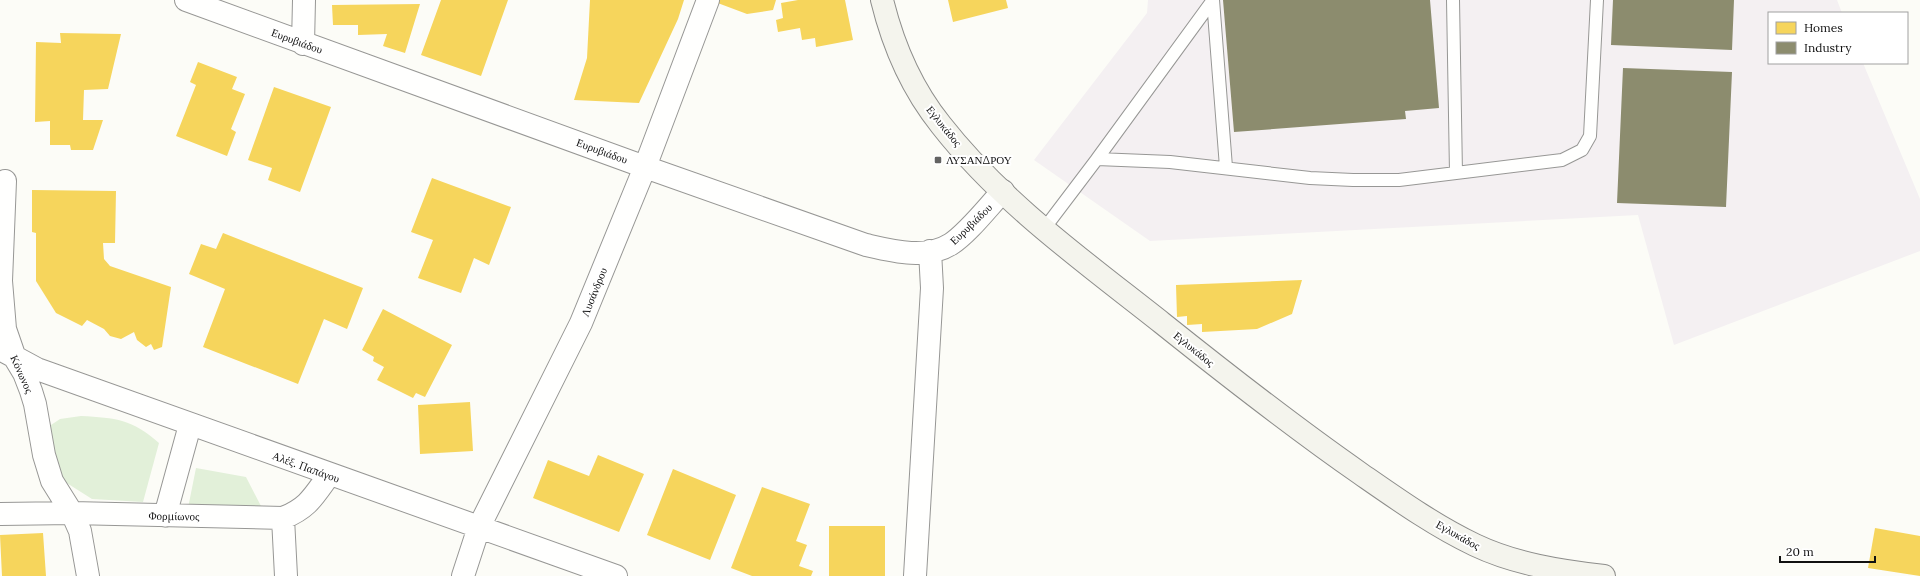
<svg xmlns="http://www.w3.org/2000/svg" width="1920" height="576" viewBox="0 0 1920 576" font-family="Lora,serif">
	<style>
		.industrial { fill: #f4f0f2 }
		.green { fill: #e2f0d9 }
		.homes { fill: #f6d55c }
		.industry { fill: #8c8c6e }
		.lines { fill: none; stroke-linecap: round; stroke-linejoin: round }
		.lane-casing { stroke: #979795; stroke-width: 14 }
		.street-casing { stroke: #979795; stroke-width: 24 }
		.secondary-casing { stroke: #8d8d8b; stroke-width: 24 }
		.lane { stroke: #fffffe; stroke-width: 12 }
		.street { stroke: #fffffe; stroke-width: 22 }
		.secondary { stroke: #f4f4ed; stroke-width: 22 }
		.poi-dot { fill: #636362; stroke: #fff; stroke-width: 1.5 }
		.labels { text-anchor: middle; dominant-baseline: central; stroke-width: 4; stroke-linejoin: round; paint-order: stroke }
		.street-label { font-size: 11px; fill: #111; stroke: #fff }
		.poi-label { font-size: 11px; fill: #111; stroke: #fff; text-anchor: start }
	</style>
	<rect width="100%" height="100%" fill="#fcfcf7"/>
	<path class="industrial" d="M1148 0H1837L1842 13H1769V63H1863L1920 199V251L1674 345 1638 215 1150 241 1034 160 1147 13Z"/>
	<path class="green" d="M81 416C116 418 132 419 159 443L143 502 92 499 62 480 50 433 51 425 60 419Z
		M196 468 246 477 262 508H188Z"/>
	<path class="homes" d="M441 0H508L481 76 421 55Z
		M590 0H684L678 19 639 103 574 100 587 58Z
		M716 0H776L773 10 747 14 715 2Z
		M798 0H845L853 40 816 47 815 38 802 40 800 28 778 32 776 20 783 18 781 3Z
		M948 0H1006L1008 8 953 22Z
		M420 4 405 53 383 46 387 34 358 35V25H333L332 5Z
		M60 33 121 34 108 89 84 90 83 120H103L93 150H71L70 145H50V121L35 122 36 42 61 43Z
		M198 62 237 77 232 89 245 94 231 129 236 132 227 156 176 136 196 85 190 82Z
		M274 87 331 107 300 192 268 180 272 168 248 160Z
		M432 178 511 207 489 265 474 258 461 293 418 278 433 240 411 232Z
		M32 190 116 191 115 243H103L104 259 110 266 171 287 162 347 154 350 151 344 146 347 137 340 134 332 121 339 110 336 104 329 87 320 82 326 56 313 36 281V233L32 232Z
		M223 233 363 288 347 329 324 319 298 384 203 347 225 289 189 274 201 244 216 249Z
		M1302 280 1292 314 1257 329 1202 332V324L1187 325V316L1177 317 1176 285Z
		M383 309 452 345 425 397 416 393 413 398 377 380 384 367 373 361 374 357 362 350Z
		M470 402 473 451 420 454 418 405Z
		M598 455 644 474 619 532 533 498 548 460 589 476Z
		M673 469 736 495 710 560 647 535Z
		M762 487 810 504 796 541 807 545 799 566 813 571 811 576H752L731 568Z
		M829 526H885V576H829Z
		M1875 528 1920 536V576L1868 568Z
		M43 533 46 576H2L0 535Z"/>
	<path class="industry" d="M1223 0H1430L1439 108 1405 111 1406 119 1234 132Z
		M1613 0H1734L1732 50 1611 45Z
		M1623 68 1732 72 1726 207 1617 203Z"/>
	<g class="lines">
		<defs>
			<path id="lane" d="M1213 0 1226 167
				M1097 159 1213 0
				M1456 173 1562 160 1582 150 1590 136 1597 0
				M1044 229 1097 159 1170 162 1310 178 1353 180H1399L1456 173 1453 0"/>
			<path id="street" d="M186 0 645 167 866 245C892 251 926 260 951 244 968 233 988 207 1003 191
				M303 44 304 0
				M5 181 1 281 5 329 15 358 24 373 31 391 35 404 44 455 52 481 72 513 80 531 88 576
				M0 349 37 369 616 576
				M0 514 72 513 283 518C308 508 313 497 329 475
				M165 516 190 425
				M283 518 286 576
				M463 576 479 527 581 323 645 167 708 0
				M915 576 932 288 930 251"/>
			<path id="secondary" d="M882 0C893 45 912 89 941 125 1002 203 1085 262 1162 323 1227 375 1292 426 1361 474 1397 499 1435 526 1475 545 1515 564 1560 571 1604 576"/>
		</defs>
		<use href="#lane" class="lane-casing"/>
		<use href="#street" class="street-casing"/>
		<use href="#secondary" class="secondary-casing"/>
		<use href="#lane" class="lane"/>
		<use href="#street" class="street"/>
		<use href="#secondary" class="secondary"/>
	</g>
	<rect class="poi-dot" x="934" y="156" width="8" height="8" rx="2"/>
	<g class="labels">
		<g class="street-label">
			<text transform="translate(297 41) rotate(20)">Ευρυβιάδου</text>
			<text transform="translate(944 126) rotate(51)">Εγλυκάδος</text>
			<text transform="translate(602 151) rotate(20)">Ευρυβιάδου</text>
			<text transform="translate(971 224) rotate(-44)">Ευρυβιάδου</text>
			<text transform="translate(594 292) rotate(-68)">Λυσάνδρου</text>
			<text transform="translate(1194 349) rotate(39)">Εγλυκάδος</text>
			<text transform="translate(22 374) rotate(66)">Κόνωνος</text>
			<text transform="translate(306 467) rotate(20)">Αλέξ. Παπάγου</text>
			<text transform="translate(174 516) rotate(1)">Φορμίωνος</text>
			<text transform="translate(1458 535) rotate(29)">Εγλυκάδος</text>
		</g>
		<g class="poi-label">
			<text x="946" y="160">ΛΥΣΑΝΔΡΟΥ</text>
		</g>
	</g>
	<rect x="1768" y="12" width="140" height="52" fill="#ffffff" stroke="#a0a0a0"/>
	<rect x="1776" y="22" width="20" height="12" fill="#f6d55c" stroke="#a0a0a0"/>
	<text x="1804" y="32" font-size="12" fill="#111111">Homes</text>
	<rect x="1776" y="42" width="20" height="12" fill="#8c8c6e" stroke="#a0a0a0"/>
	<text x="1804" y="52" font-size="12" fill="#111111">Industry</text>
	<path d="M1780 556v6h95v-6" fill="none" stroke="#111111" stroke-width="2"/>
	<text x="1786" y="556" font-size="12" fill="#111111" stroke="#ffffff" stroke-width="3" paint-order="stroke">20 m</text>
</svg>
